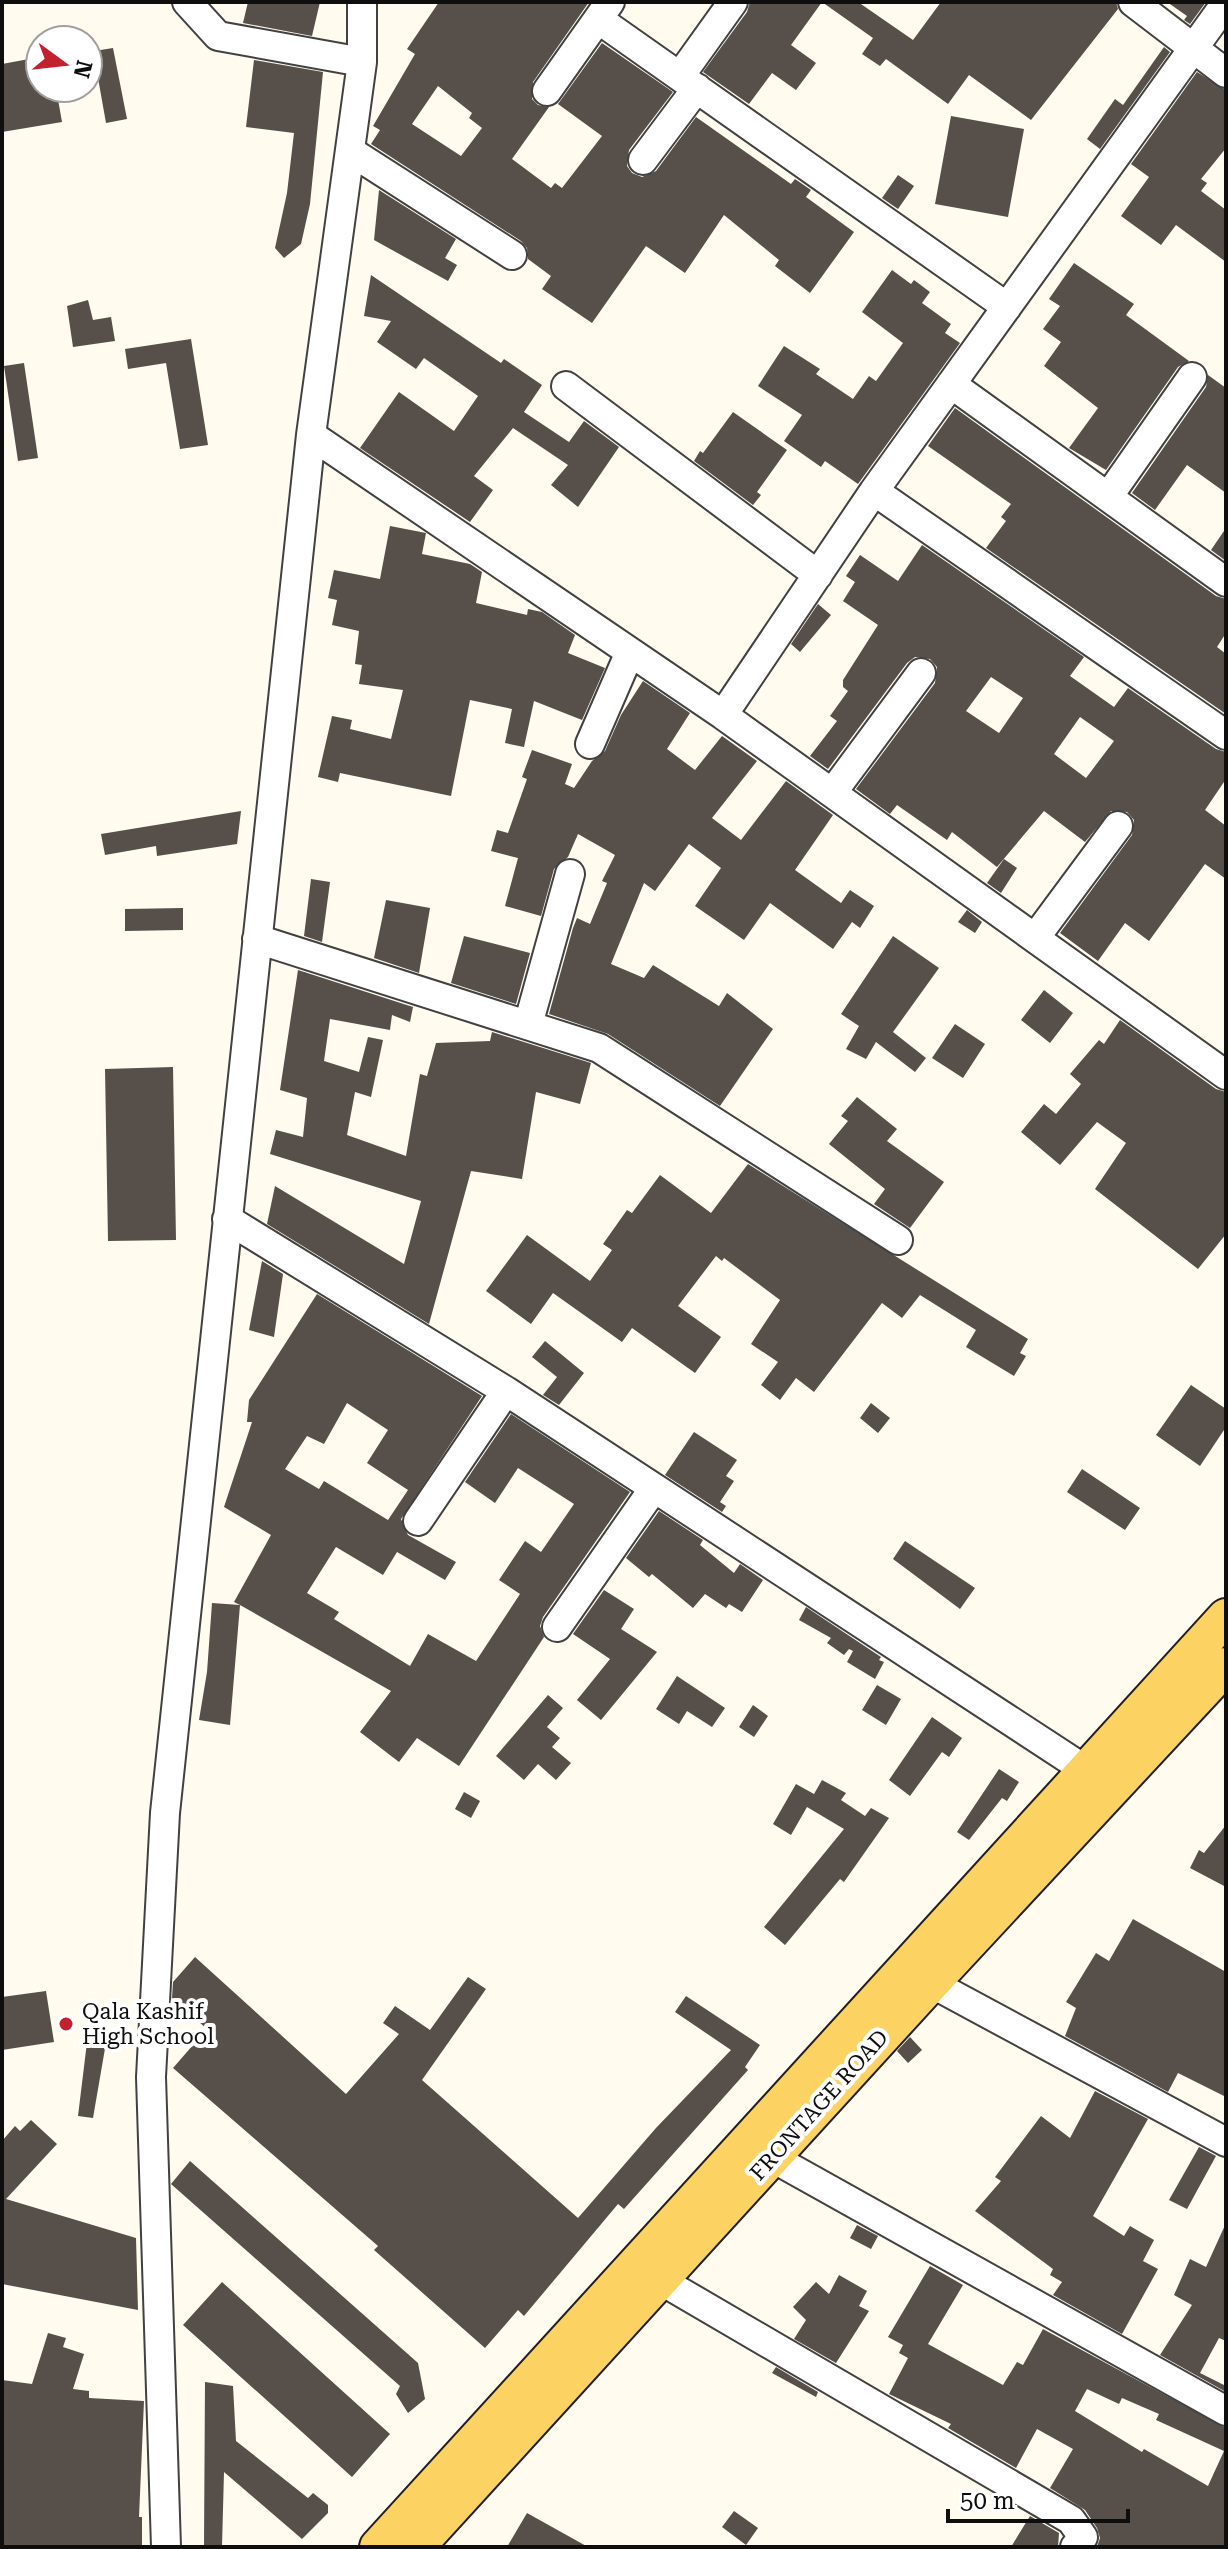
<svg xmlns="http://www.w3.org/2000/svg" width="1228" height="2549" viewBox="0 0 1228 2549" font-family="'Roboto Serif',serif">
	<style>
		.building { fill: #574f4a; fill-rule: evenodd }
		.lines { fill: none; stroke-linecap: round; stroke-linejoin: round }
		.minor-casing { stroke: #414141; stroke-width: 32 }
		.major-casing { stroke: #1f1f1f; stroke-width: 40 }
		.minor { stroke: #fff; stroke-width: 28 }
		.major { stroke: #fcd262; stroke-width: 36 }
		.poi-dot { fill: #c2222e; stroke: #fff; stroke-width: 3 }
		.labels { text-anchor: middle; dominant-baseline: central; stroke-width: 8; stroke-linejoin: round; paint-order: stroke }
		.poi-label { font-size: 22px; fill: #0e0e0e; stroke: #fff; text-anchor: start }
		.street-label { font-size: 22px; fill: #0e0e0e; stroke: #fff }
	</style>
	<rect width="100%" height="100%" fill="#fffbef"/>
	<path class="building" d="M248 2H320L312 36 243 23Z
		M439 2H589L533 82 532 99 538 105 549 107 512 159 551 188 555 183 562 188 602 136 558 104 602 43 673 92 629 150 627 166 632 173 642 177 656 171 696 117 791 184 795 179 811 190 806 197 854 232 810 293 775 266 779 260 724 215 685 273 646 246 592 323 542 289 551 276 528 259 527 248 521 241 371 144 380 130 373 126 415 54 407 49ZM438 86 472 113 469 118 482 128 461 156 412 124Z
		M750 2H858L913 40 941 2H1116L1118 9 1031 120 969 75 948 104 886 59 880 66 862 54 873 38 822 2 791 45 816 63 796 90 772 73 749 104 703 72 747 12Z
		M1167 2H1206L1190 24 1184 20 1187 16Z
		M1164 47 1170 52 1100 149 1087 139 1115 99 1123 105Z
		M113 48 127 119 106 123 98 78 88 79V52Z
		M40 57V88H56L62 122 2 132V64Z
		M254 60 323 72 310 204 301 244 284 258 275 248 287 193 294 133 246 127Z
		M1197 72 1226 90V148L1201 179 1207 183 1201 191 1226 210V262L1176 225 1161 245 1121 216 1149 177 1131 164Z
		M951 116 1024 129 1008 217 935 204Z
		M898 175 914 186 898 209 882 198Z
		M379 190 456 239 445 258 457 265 448 281 374 240Z
		M1074 263 1134 304 1126 315 1189 361 1178 367 1106 470 1069 448 1098 408 1044 366 1061 342 1043 329 1060 306 1049 299Z
		M892 270 911 284 914 280 930 292 922 303 951 324 945 333 960 343 858 484 825 461 821 467 784 441 802 415 758 386 784 346 820 369 816 374 853 399 869 376 876 381 903 343 862 312Z
		M371 275 501 363 504 359 542 385 524 412 569 442 584 421 619 447 578 507 551 485 568 465 513 428 474 476 493 490 470 522 360 448 399 392 454 431 478 396 424 358 416 369 377 342 391 321 364 316Z
		M88 300 93 320 111 317 115 341 73 347 67 306Z
		M191 339 208 445 180 449 166 363 128 369 125 349Z
		M24 363 38 458 18 461 4 366Z
		M1208 375 1226 388V493L1187 465 1155 510 1132 493 1206 387Z
		M955 408 1216 596 1226 599V633L1217 647 1226 654V714L986 548 1006 521 1001 517 1011 504 928 446Z
		M733 412 787 450 757 492 761 495 753 505 694 461 700 451 703 453Z
		M390 526 426 533 422 554 470 564 482 572 476 603 527 615 528 609 542 612 575 635 568 653 605 668 582 720 534 701 524 747 505 743 512 709 470 700 451 796 340 773 338 782 318 777 332 716 352 720 350 729 391 739 403 690 359 684 362 665 355 664 359 631 332 625 337 600 328 598 334 570 380 579Z
		M1226 528V561L1211 550Z
		M922 545 1084 657 1070 676 1114 707 1128 688 1216 749 1226 752V779L1205 810 1226 826V879L1205 864 1149 941 1125 923 1098 961 1060 933 1132 835 1134 820 1127 812 1111 811 1085 842 1044 811 997 867 952 832 947 840 897 805 890 814 856 789 935 683 937 667 930 659 915 657 907 663 828 769 810 756 837 721 830 716 848 691 843 687V680L878 625 843 601 855 582 846 576 860 555 898 581ZM991 677 1023 698 999 733 966 711ZM1080 717 1114 741 1086 778 1054 754Z
		M818 604 831 615 800 652 791 644Z
		M643 681 690 713 667 749 695 770 722 736 757 761 712 818 741 840 786 781 833 815 795 870 841 903 850 890 874 906 860 928 852 922 833 949 770 903 744 940 695 906 721 868 689 844 655 891 644 883 611 964 644 978 653 965 719 1006 727 993 773 1029 720 1106 608 1034 549 1014 573 928 577 918 590 924 607 883 602 881 615 855 578 834 568 857 554 869 541 916 505 906 518 858 491 851 497 830 508 833 527 779 522 777 532 750 572 764 565 784 574 788 592 761 605 751 621 715Z
		M241 811 237 844 157 856 156 846 105 855 101 834Z
		M1004 859 1017 868 1001 893 987 883Z
		M311 879 330 882 322 942 304 936Z
		M386 900 430 908 419 973 374 958Z
		M183 908V930L125 931V909Z
		M967 910 982 922 975 933 958 922Z
		M464 936 530 953 516 1004 451 983Z
		M893 936 939 968 893 1032 926 1058 915 1072 876 1042 866 1059 846 1049 859 1026 841 1014Z
		M298 970 413 1007 410 1022 392 1015 390 1030 330 1019 324 1061 359 1072 368 1037 383 1040 371 1097 355 1092 347 1135 406 1156 420 1074 427 1076 436 1043 490 1041 492 1032 591 1063 580 1104 536 1092 522 1179 471 1171 429 1324 267 1224 275 1186 404 1264 421 1201 270 1154 276 1130 303 1137 307 1098 280 1090Z
		M1044 990 1073 1013 1050 1043 1021 1020Z
		M1120 1020 1216 1089 1226 1092V1234L1198 1269 1095 1189 1126 1143 1097 1122 1060 1165 1021 1132 1044 1104 1056 1114 1081 1084 1070 1074 1099 1040 1104 1044Z
		M955 1024 985 1044 963 1078 932 1058Z
		M173 1067 176 1240 108 1241 105 1069Z
		M857 1097 897 1129 887 1141 944 1182 910 1228 874 1204 885 1189 829 1144 848 1121 841 1116Z
		M748 1164 1028 1339 1020 1353 1026 1356 1014 1376 966 1347 976 1330 920 1295 902 1318 882 1303 814 1392 796 1378 780 1400 761 1385 778 1362 751 1344 780 1300 724 1258 722 1261 716 1256 678 1306 721 1337 695 1373 632 1328 622 1342 553 1293 531 1324 486 1291 527 1235 590 1281 612 1250 603 1244 627 1210 632 1213 660 1175 711 1213Z
		M262 1261 283 1274 274 1337 249 1330Z
		M317 1294 482 1396 401 1519 408 1535 456 1562 445 1580 397 1552 383 1575 336 1547 307 1593 339 1612 334 1619 410 1666 428 1634 476 1661 520 1594 499 1580 525 1541 541 1552 574 1504 518 1468 495 1503 465 1482 511 1414 630 1492 543 1617 540 1626 544 1637 459 1766 417 1738 399 1762 360 1732 391 1691 240 1605 230 1725 199 1720 207 1672 212 1603 240 1605 234 1602 271 1535 224 1507 252 1422H247L249 1400ZM347 1403 388 1430 367 1463 408 1490 388 1520 324 1481 319 1489 285 1469 307 1436 324 1444Z
		M545 1341 584 1373 559 1405 543 1395 557 1377 532 1357Z
		M1191 1385 1226 1409V1427L1200 1466 1156 1435Z
		M871 1403 890 1418 878 1433 860 1418Z
		M694 1432 737 1460 726 1476 734 1481 720 1502 726 1506 722 1512 665 1475Z
		M1082 1469 1140 1508 1125 1530 1067 1492Z
		M659 1511 703 1540 700 1545 734 1573 740 1564 763 1580 742 1612 729 1604 726 1608 705 1594 693 1608 652 1574 649 1577 626 1558Z
		M905 1541 975 1588 960 1609 893 1559Z
		M604 1590 634 1609 621 1629 657 1652 601 1720 577 1700 610 1659 573 1634Z
		M806 1607 881 1657 879 1660 884 1662 875 1679 847 1662 853 1651 849 1649 844 1655 827 1643 831 1638 799 1620Z
		M677 1676 725 1708 712 1727 687 1711 679 1724 656 1709Z
		M877 1685 901 1699 886 1725 862 1710Z
		M548 1695 563 1708 547 1727 560 1738 552 1747 571 1763 556 1780 538 1764 524 1780 496 1756Z
		M753 1705 768 1716 754 1737 739 1727Z
		M932 1717 962 1738 949 1757 942 1752 910 1796 889 1780Z
		M999 1769 1019 1782 1007 1801 1002 1798 969 1840 957 1832Z
		M822 1780 846 1793 841 1800 865 1816 871 1808 889 1818 844 1882 840 1879 785 1945 764 1927 844 1829 807 1807 791 1835 773 1824 796 1784 814 1794Z
		M464 1792 480 1801 471 1818 455 1809Z
		M1226 1825V1887L1190 1868 1199 1850 1204 1853Z
		M1133 1919 1226 1972V2097L1178 2073 1168 2092 1065 2036 1076 2008 1066 2002 1096 1953 1109 1961Z
		M195 1957 346 2094 399 2034 383 2023 395 2006 430 2030 468 1977 486 1989 422 2080 578 2218 656 2128 731 2050 675 2012 686 1996 760 2045 745 2067 748 2070 624 2209 618 2204 524 2316 518 2310 485 2348 374 2250 378 2246 173 2068 207 2029 172 1998 173 1982Z
		M46 1991 54 2042 2 2050V1997Z
		M88 2034 107 2037 93 2118 78 2116Z
		M910 2037 922 2050 908 2063 897 2051Z
		M1095 2091 1148 2119 1093 2216 1124 2236 1130 2226 1154 2240 1143 2261 1158 2269 1122 2334 1053 2295 1062 2282 1050 2275 1053 2269 975 2211 1001 2181 995 2177 1041 2116 1070 2138Z
		M31 2120 57 2144 6 2199 136 2238 138 2310 2 2284V2141L15 2126 20 2131Z
		M1199 2147 1216 2156 1187 2209 1169 2200Z
		M190 2161 418 2363 425 2399 408 2413 396 2394 400 2386 171 2184Z
		M1226 2223V2341L1219 2338 1200 2373 1226 2386V2392L1160 2355 1192 2305 1174 2295 1190 2259 1206 2267Z
		M857 2225 878 2236 871 2249 850 2238Z
		M930 2266 963 2285 928 2344 1003 2385 1017 2362 1023 2365 1043 2329 1226 2428V2547H1097L1100 2538 1097 2528 1085 2510 1050 2488 1073 2449 1037 2429 1016 2468 948 2428 951 2424 889 2394 908 2358 899 2353 903 2345 888 2337ZM1087 2389 1119 2404 1122 2398 1159 2414 1156 2420 1224 2451 1208 2486 1144 2449 1142 2452 1075 2411Z
		M839 2275 867 2291 859 2306 869 2311 836 2363 794 2339 806 2320 793 2307 816 2282 829 2294Z
		M222 2282 390 2434 352 2477 183 2325Z
		M48 2333 66 2338 63 2347 84 2354 73 2389 89 2391V2398L144 2401 139 2517H142V2547H2V2380L32 2384Z
		M776 2367 818 2392 816 2397 772 2373Z
		M205 2382 233 2386 236 2441 308 2498 313 2493 328 2505V2513L302 2539 224 2472 222 2547H204Z
		M734 2511 758 2528 746 2545 722 2527Z
		M527 2513 588 2547H507Z
		M1030 2516 1059 2533 1058 2547H1011Z"/>
	<g class="lines">
		<defs>
			<path id="minor" d="M187 2 218 36 362 62
				M1133 2 1226 73
				M598 19 1007 307
				M680 76 733 2
				M547 91 610 2
				M350 151 512 255
				M643 160 697 88
				M951 384 1226 582
				M566 386 818 575
				M311 435 723 715 1226 1075
				M874 491 1226 735
				M1108 497 1192 377
				M723 715 874 491 1226 3
				M590 744 630 652
				M832 793 921 673
				M1035 938 1118 826
				M257 939 599 1048 898 1240
				M528 1025 570 874
				M227 1219 506 1391 1087 1771
				M418 1521 506 1391
				M557 1627 654 1488
				M931 1983 1226 2142
				M771 2157 1226 2411
				M660 2280 1071 2520 1083 2537 1075 2547
				M166 2547 151 2077 165 1813 311 435 362 62V2"/>
			<path id="major" d="M378 2547 1226 1617
				M416 2547 931 1983 1226 1666"/>
		</defs>
		<use href="#minor" class="minor-casing"/>
		<use href="#major" class="major-casing"/>
		<use href="#minor" class="minor"/>
		<use href="#major" class="major"/>
	</g>
	<circle class="poi-dot" cx="66" cy="2024" r="8"/>
	<g class="labels">
		<g class="poi-label">
			<text x="82" y="2011">Qala Kashif<tspan x="82" dy="25">High School</tspan></text>
		</g>
		<g class="street-label">
			<text transform="translate(819 2105) rotate(-48)">FRONTAGE ROAD</text>
		</g>
	</g>
	<rect width="1228" height="2549" fill="none" stroke="#0e0e0e" stroke-width="8"/>
	<g transform="translate(64 64) rotate(105)"><circle r="38" fill="#ffffff" stroke="#9f9f9f" stroke-width="2"/>
	<path d="M0-6L14 30L0 20L-14 30Z" fill="#c2222e"/>
	<text y="-12" font-size="22" font-weight="bold" text-anchor="middle" fill="#0e0e0e">N</text>
	</g>
	<path d="M948 2509v12h180v-12" fill="none" stroke="#0e0e0e" stroke-width="4"/>
	<text x="960" y="2509" font-size="24" fill="#0e0e0e" stroke="#ffffff" stroke-width="6" paint-order="stroke">50 m</text>
</svg>
